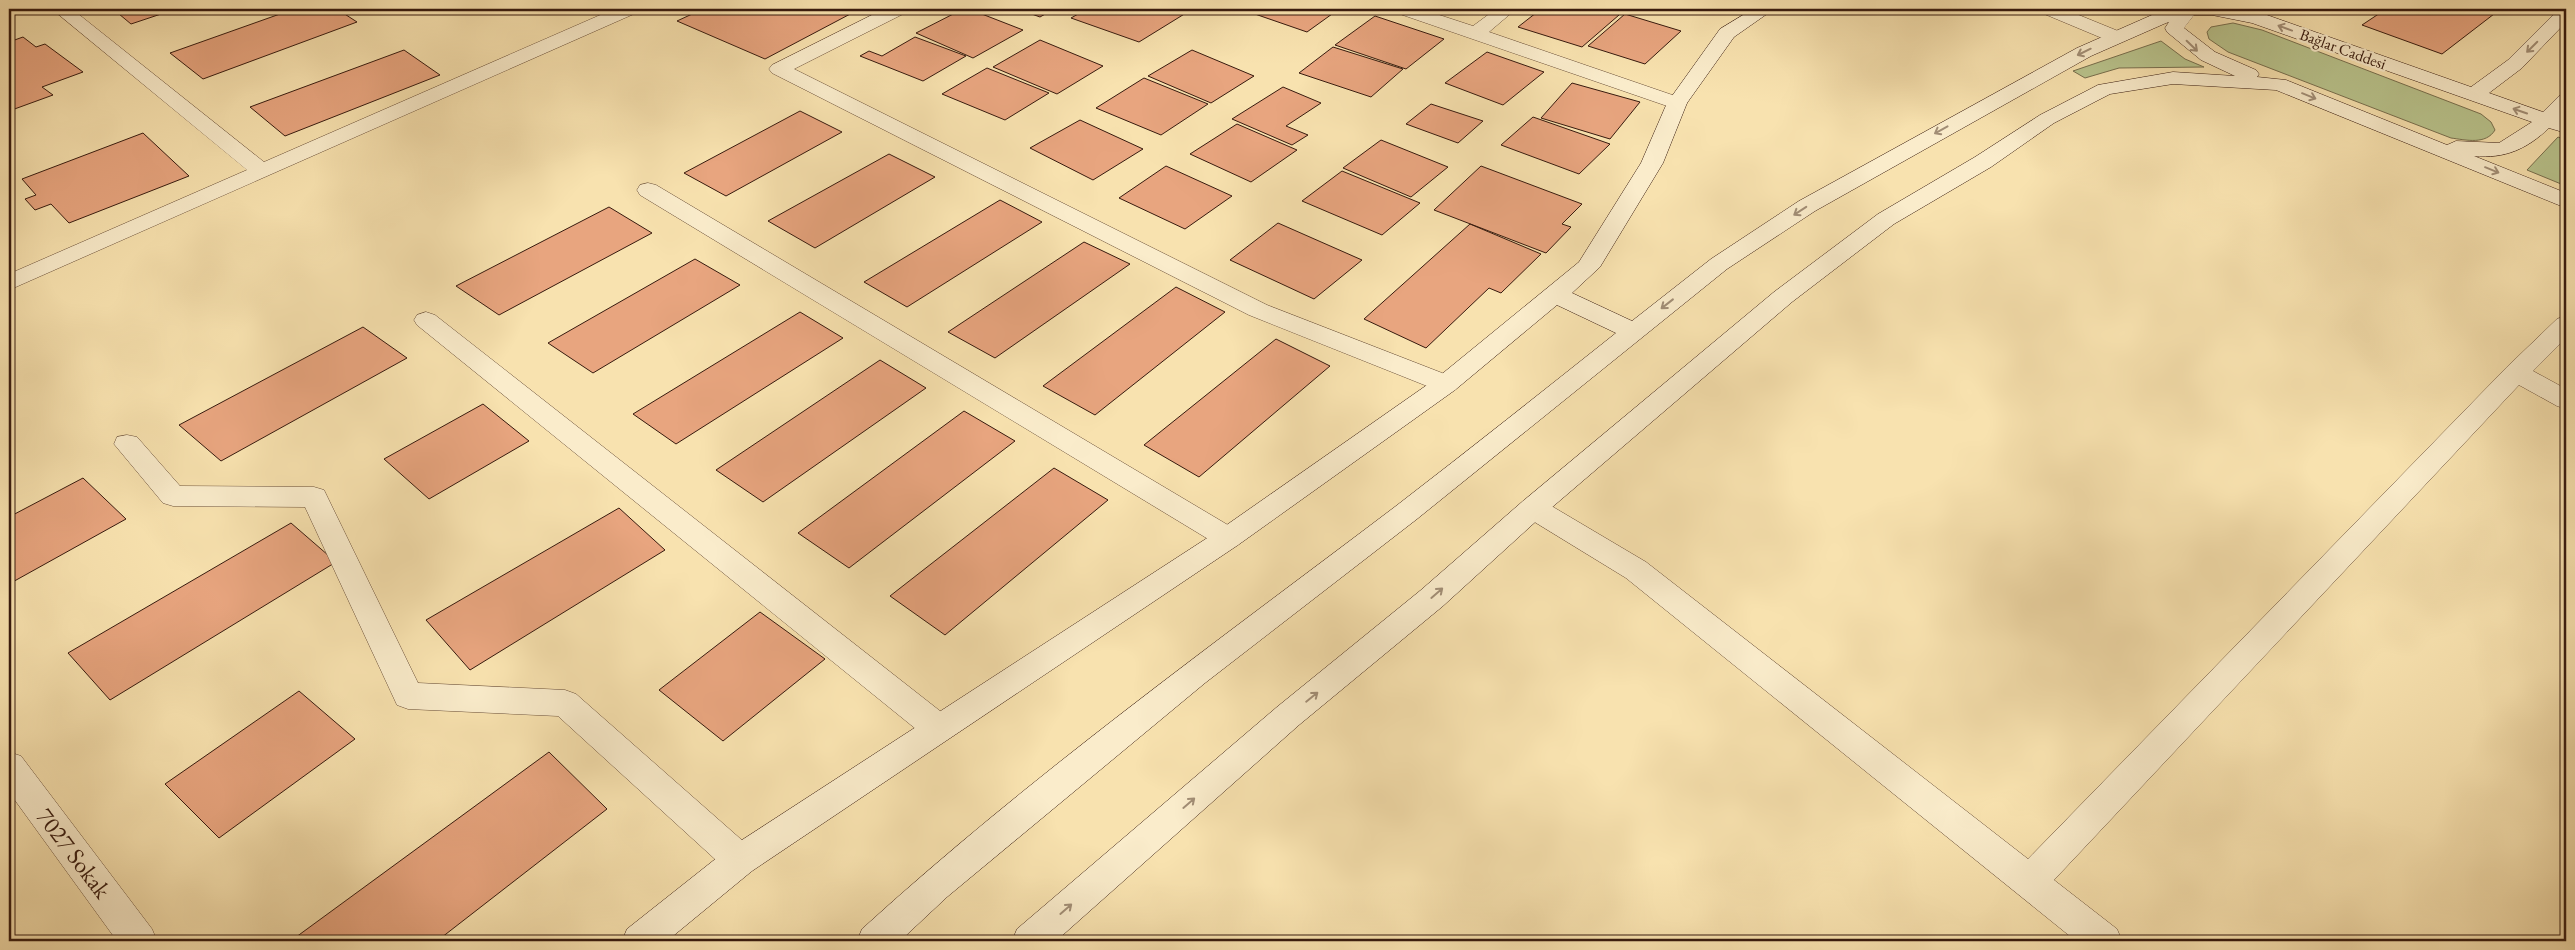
<svg xmlns="http://www.w3.org/2000/svg" width="2575" height="950" viewBox="0 0 2575 950" font-family="'EB Garamond',serif">
	<style>
		.green { fill: #b9c48d; stroke: #786f4e }
		.building { fill: #e8a57f; stroke: #371a0e }
		.lines { fill: none; stroke-linecap: round; stroke-linejoin: round }
		.street-casing { stroke: #674c36; stroke-width: 1 }
		.secondary-casing { stroke: #371a0e; stroke-width: 1 }
		.street { fill: #faeccb; fill-rule: evenodd }
		.secondary { fill: #faeccb; fill-rule: evenodd }
		.oneway { stroke: #a28e76 }
		.labels { text-anchor: middle; dominant-baseline: central; stroke-width: 4.5; stroke-linejoin: round; paint-order: stroke }
		.far-street-label { font-size: 16px; fill: #371a0e; stroke: #faeccb }
		.near-street-label { font-size: 24px; fill: #371a0e; stroke: #faeccb }
	</style>
	<rect width="100%" height="100%" fill="#f8e2af"/>
	<filter id="stains"><feTurbulence type="fractalNoise" baseFrequency=".004" numOctaves="4"/><feColorMatrix values="0 0 0 0 .2 0 0 0 0 .09 0 0 0 0 .02 0 0 0 .5 -.17"/></filter>
	<radialGradient id="worn" r=".72"><stop offset=".6" stop-color="#630" stop-opacity="0"/><stop offset="1" stop-color="#630" stop-opacity=".3"/></radialGradient>
	<path class="green" d="M2233 23 2262 30 2481 114 2491 122 2495 130C2486 145 2466 140 2451 138L2228 52 2209 39 2207 32 2211 27Z
		M2161 41 2185 59 2204 67 2119 68 2085 78 2073 71Z
		M2558 137 2566 140V186L2527 170Z"/>
	<path class="building" d="M113 9H176L131 24Z
		M294 9H337L357 22 203 79 170 53Z
		M703 9H844L854 12 765 59 677 21Z
		M963 9H969L1023 30 973 58 916 33Z
		M1018 9H1054L1040 17Z
		M1087 9H1175L1186 13 1139 42 1071 18Z
		M1258 9H1339L1307 32 1252 13Z
		M1541 9H1600L1619 15 1582 47 1518 27Z
		M2386 9H2477L2494 14 2442 54 2362 25Z
		M1625 14 1681 31 1645 64 1588 46Z
		M1375 16 1444 39 1406 69 1335 45Z
		M23 37 36 47 45 44 83 72 42 87 53 95 9 111V42Z
		M915 37 966 56 923 81 860 56 869 51 882 56Z
		M1040 40 1103 66 1057 94 993 67Z
		M1333 47 1403 69 1371 97 1299 73Z
		M404 50 440 75 285 136 250 107Z
		M1192 50 1254 76 1211 103 1148 76Z
		M1487 52 1544 72 1503 105 1445 83Z
		M987 68 1049 93 1005 120 942 94Z
		M1144 78 1208 104 1161 135 1096 108Z
		M1572 83 1640 102 1610 139 1541 118Z
		M1283 87 1321 103 1286 126 1308 135 1292 145 1232 119Z
		M1431 104 1483 121 1458 143 1406 124Z
		M800 111 842 132 726 196 684 173Z
		M1533 117 1610 144 1579 174 1501 145Z
		M1080 120 1143 149 1093 180 1030 148Z
		M1237 124 1297 150 1251 182 1190 154Z
		M143 133 189 176 69 223 51 204 35 210 25 199 36 195 22 179Z
		M1381 140 1448 167 1411 197 1343 168Z
		M889 154 935 177 815 248 768 221Z
		M1166 166 1232 196 1185 229 1119 198Z
		M1481 166 1582 204 1562 224 1571 227 1546 253 1434 210Z
		M1342 171 1420 203 1382 235 1302 201Z
		M1000 200 1042 222 907 307 864 282Z
		M609 207 652 233 499 315 456 286Z
		M1278 223 1362 260 1314 299 1230 260Z
		M1470 224 1541 254 1501 293 1489 288 1426 348 1364 319Z
		M1084 242 1130 264 995 358 948 332Z
		M695 259 740 285 593 373 548 343Z
		M1176 287 1225 312 1095 415 1043 386Z
		M800 312 843 338 676 444 633 414Z
		M363 327 407 358 221 461 179 425Z
		M1276 339 1330 366 1199 477 1144 445Z
		M880 360 926 388 763 502 716 470Z
		M483 404 529 441 429 499 384 459Z
		M964 411 1015 441 849 568 798 533Z
		M1054 468 1108 500 945 635 890 596Z
		M83 478 126 519 9 584V517Z
		M619 508 665 550 470 670 426 620Z
		M291 523 336 562 110 700 68 653Z
		M760 612 825 659 723 741 659 690Z
		M299 691 355 739 219 838 165 784Z
		M549 752 607 809 437 941 292 940Z"/>
	<g class="lines">
		<defs>
			<path id="street" d="M52 9H72L264 162 614 9H638L636 13 9 290V274L247 170Z
				M884 9H907L905 13 794 69 1267 305 1455 378 1459 384 1455 390 1446 393 1437 390 1249 315 772 73 769 69 772 65Z
				M1395 9H1421L1473 26 1496 9H1516L1489 32 1684 99 1687 103 1684 107H1670L1397 13Z
				M2040 9H2064L2123 33 2126 37 2123 41H2109L2042 13Z
				M648 183 656 185 1238 531 1242 538 1238 545 1228 549 1218 545 640 195 637 190 640 185Z
				M426 312 435 315 949 718 954 728 949 738 938 741 927 738 417 325 414 320 417 315Z
				M2566 316V338L2533 371 2566 389V409L2557 406 2519 385 2054 880 2117 929 2122 941H2076L1626 578 1523 515 1519 508 1523 501 1533 498 1543 501 1646 562 2028 859 2507 367 2557 319Z
				M127 435 137 437 180 486 314 487 324 490 418 683 565 690 576 694 752 849 757 860 752 871 740 876 728 871 558 716 408 709 397 705 305 507 173 506 163 503 114 444 117 437Z
				M9 752 21 756 152 929 157 941H117L9 792Z"/>
			<path id="secondary" d="M1753 9H1774L1734 37 1687 103 1663 163 1600 267 1572 293 1632 321 1711 259 1799 201 2077 48 2152 15 2173 9H2239L2264 14 2471 87 2508 60 2559 9H2566V22L2522 68 2489 93 2543 112 2559 96 2566 94V112L2560 118 2566 120V133L2549 128C2527 149 2505 159 2474 156L2566 193V208L2276 90 2173 84 2110 94 2054 123 1991 167 1894 224 1792 302 1543 515 1443 606 1299 725 1056 941H1012L1017 929 1277 707 1421 590 1523 501 1774 292 1878 214 1975 157 2040 115 2098 85 2173 72 2235 76 2201 60 2167 32 2165 28 2169 22 2166 23 2091 56 1815 211 1727 269 1417 519 1205 683 947 897 900 941H857L862 929C1030 776 1215 643 1396 506 1470 449 1543 391 1616 333L1557 305 1455 390 1238 545 752 871 667 941H622L627 929 728 849 1218 531 1437 378 1579 262 1641 163 1667 103 1720 29ZM2194 15H2212L2252 23 2532 122 2499 143 2456 141 2447 145 2286 80 2257 77 2259 74 2256 70 2215 52 2184 28Z"/>
		</defs>
		<use href="#street" class="street-casing"/>
		<use href="#secondary" class="secondary-casing"/>
		<use href="#street" class="street"/>
		<use href="#secondary" class="secondary"/>
	</g>
	<defs><path id="oneway-shaft" d="M-6 0H5M1.5-3L5.5 0L1.5 3" fill="none" stroke-width="1.6" stroke-linecap="round" stroke-linejoin="round" transform="scale(1.25)"/></defs>
	<g class="oneway">
		<use href="#oneway-shaft" transform="translate(2285 28) rotate(-160)"/>
		<use href="#oneway-shaft" transform="translate(2192 46) rotate(44)"/>
		<use href="#oneway-shaft" transform="translate(2532 47) rotate(135)"/>
		<use href="#oneway-shaft" transform="translate(2084 52) rotate(154)"/>
		<use href="#oneway-shaft" transform="translate(2309 96) rotate(22)"/>
		<use href="#oneway-shaft" transform="translate(2520 111) rotate(-161)"/>
		<use href="#oneway-shaft" transform="translate(1941 130) rotate(151)"/>
		<use href="#oneway-shaft" transform="translate(2492 170) rotate(22)"/>
		<use href="#oneway-shaft" transform="translate(1800 211) rotate(147)"/>
		<use href="#oneway-shaft" transform="translate(1667 304) rotate(142)"/>
		<use href="#oneway-shaft" transform="translate(1437 593) rotate(-41)"/>
		<use href="#oneway-shaft" transform="translate(1312 697) rotate(-39)"/>
		<use href="#oneway-shaft" transform="translate(1189 803) rotate(-41)"/>
		<use href="#oneway-shaft" transform="translate(1066 909) rotate(-41)"/>
	</g>
	<g class="labels">
		<g class="far-street-label">
			<text transform="translate(2343 49) rotate(20)">Bağlar Caddesi</text>
		</g>
		<g class="near-street-label">
			<text transform="translate(74 853) rotate(53)">7027 Sokak</text>
		</g>
	</g>
	<rect width="2575" height="950" fill="none" stroke="#f8e2af" stroke-width="30"/>
	<rect x="10" y="10" width="2555" height="930" fill="none" stroke="#371a0e" stroke-width="2.5"/>
	<rect x="15" y="15" width="2545" height="920" fill="none" stroke="#371a0e"/>
	<rect width="100%" height="100%" filter="url(#stains)"/>
	<rect width="100%" height="100%" fill="url(#worn)"/>
</svg>
